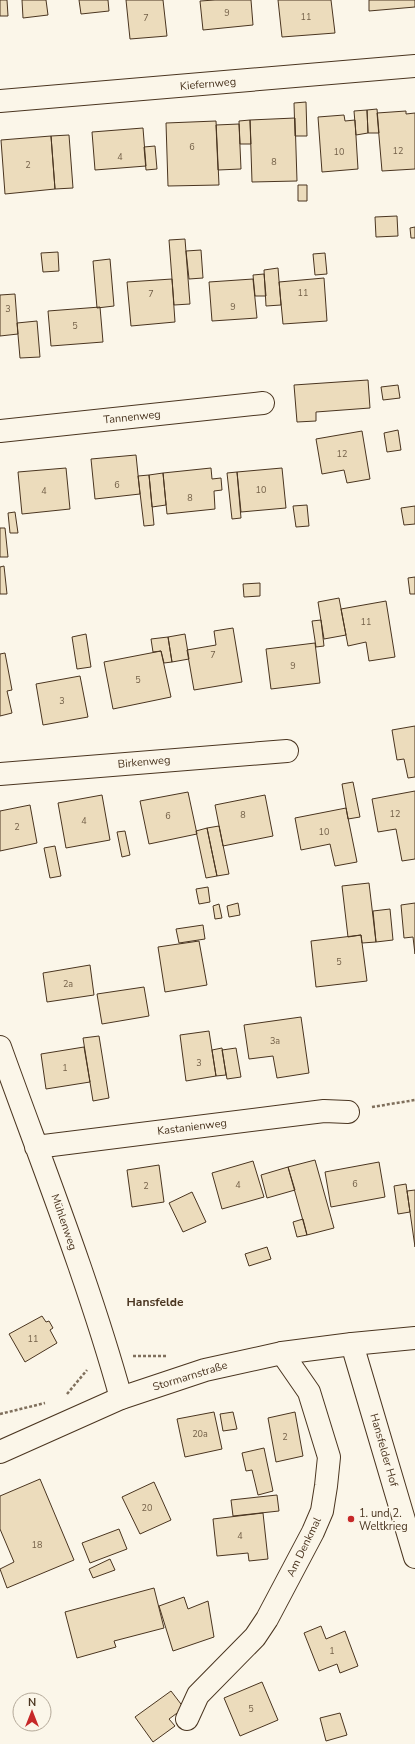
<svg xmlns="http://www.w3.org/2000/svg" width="415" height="1744" viewBox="0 0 415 1744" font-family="'Nunito Sans',sans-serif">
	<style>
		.building { fill: #ecdcbc; stroke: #4a3520 }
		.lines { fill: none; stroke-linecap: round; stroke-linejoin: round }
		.minor-casing { stroke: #4a3520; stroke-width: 24 }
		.primary-casing { stroke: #4a3520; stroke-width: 24 }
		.path { stroke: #7f6f5c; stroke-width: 2.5; stroke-dasharray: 3 2; stroke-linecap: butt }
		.minor { stroke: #fbf6e9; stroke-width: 22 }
		.primary { stroke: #fbf6e9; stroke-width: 22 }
		.poi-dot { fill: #c62828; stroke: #fbf6e9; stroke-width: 1.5 }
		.labels { text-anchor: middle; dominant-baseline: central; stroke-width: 3; stroke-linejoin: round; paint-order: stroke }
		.number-label { font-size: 9px; fill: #725f47 }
		.street-label { font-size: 11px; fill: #4a3520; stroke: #fbf6e9 }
		.poi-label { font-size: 11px; fill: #4a3520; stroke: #fbf6e9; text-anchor: start }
		.neighbourhood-label { font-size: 12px; font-weight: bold; fill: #4a3520; stroke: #fbf6e9 }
	</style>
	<rect width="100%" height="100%" fill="#fbf6e9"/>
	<path class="building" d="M0 0H7L8 16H0Z
		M22 0H46L48 15 23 18Z
		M79 0H108L109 11 81 14Z
		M126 0H163L167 36 130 39Z
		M215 0H251L253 25 203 30 200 1Z
		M278 0H331L335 33 282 37Z
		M369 0H415V7L369 11Z
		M306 102 307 136H295L294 103Z
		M377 109 379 133H368L367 110Z
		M367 110 368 133 356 135 354 111Z
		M406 111V114L415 113V169L382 171 377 113Z
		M344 115 345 121 355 120 358 169 322 172 318 117Z
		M295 118 297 181 252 182 250 120Z
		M250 120 251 144H240L239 121Z
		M216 121 219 185 168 186 166 123Z
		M239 124 241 169 218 170 216 125Z
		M143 128 146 166 95 170 92 132Z
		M69 135 73 188 55 189 51 136Z
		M51 136 55 189 5 194 1 140Z
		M155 146 157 169 146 170 144 147Z
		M298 185H307V201H298Z
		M397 216 398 236 376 237 375 217Z
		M415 227V238H411L410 228Z
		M185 239 190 304 174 305 169 240Z
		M201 250 203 278 189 279 186 251Z
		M58 252 59 271 43 272 41 253Z
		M325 253 327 274 315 275 313 254Z
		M110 259 114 306 97 308 93 261Z
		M278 268 281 305 266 306 264 270Z
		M264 274 266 296H255L253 275Z
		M324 278 327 321 283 324 279 282Z
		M172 279 175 322 131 326 127 282Z
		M253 279 257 318 212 321 209 282Z
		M15 294 18 334 0 336V295Z
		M100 307 103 342 51 346 48 311Z
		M37 321 40 357 20 358 17 323Z
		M368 380 370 408 316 412V421L297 422 294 385Z
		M398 385 400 398 383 400 381 387Z
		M398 430 401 450 387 452 384 433Z
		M362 431 370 479 347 483 344 470 322 474 316 439Z
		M136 455 140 494 95 499 91 459Z
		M66 468 70 509 22 514 18 472Z
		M211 468 212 479 221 478 222 490 214 491 215 509 167 514 163 473Z
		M282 468 286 508 241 512 237 472Z
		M237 472 241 518 232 519 227 473Z
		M163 473 166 505 152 507 149 475Z
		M149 475 154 525 144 526 138 476Z
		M307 505 309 526 296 527 293 506Z
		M415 506V524L404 525 401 508Z
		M15 512 18 533H10L8 513Z
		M0 528H5L8 557H0Z
		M4 566 7 594H0V567Z
		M415 577V594H410L408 578Z
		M260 583V596L244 597 243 584Z
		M339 598 346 635 324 639 318 602Z
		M386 601 395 657 369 661 366 642 348 646 341 609Z
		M321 620 324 646 316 647 312 621Z
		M233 628 242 682 194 690 187 650 216 645 214 631Z
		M86 634 91 667 77 669 72 637Z
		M185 634 189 659 172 662 168 637Z
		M168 637 172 662 164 663 161 651 153 652 151 639Z
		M315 643 320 683 271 689 266 649Z
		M161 651 171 697 113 709 104 662Z
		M5 653 12 690 7 691 12 713 0 716V654Z
		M80 676 88 717 43 725 36 684Z
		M415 726V777L408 778 404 759 397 760 392 730Z
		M353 782 360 817 348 819 342 784Z
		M415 791V859L402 861 396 829 378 832 372 799Z
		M188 792 197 834 149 844 140 801Z
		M102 795 110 840 66 848 58 803Z
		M265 795 273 836 223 846 215 805Z
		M30 805 37 843 0 851V811Z
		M346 808 357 862 335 866 330 844 301 850 295 818Z
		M219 826 229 874 217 876 207 828Z
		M207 828 217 876 206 878 196 831Z
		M125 831 130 855 122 857 117 832Z
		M55 846 61 876 50 878 44 848Z
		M369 883 376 942 362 943 361 935 348 937 342 886Z
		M208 887 210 902 199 904 196 889Z
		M238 903 240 915 229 917 227 906Z
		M415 903V954L413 937 404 938 401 905Z
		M219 904 222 918 215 919 213 906Z
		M390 909 393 940 376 942 373 911Z
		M203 925 205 939 179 943 176 929Z
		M361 935 367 981 316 987 311 941Z
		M199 941 207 985 165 992 158 947Z
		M90 965 94 995 47 1002 43 973Z
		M144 987 149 1016 102 1024 97 994Z
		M301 1017 309 1073 277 1078 273 1056 249 1059 244 1025Z
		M209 1031 216 1076 186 1081 180 1035Z
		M99 1036 109 1098 93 1101 83 1038Z
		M84 1047 90 1082 46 1089 41 1054Z
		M222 1048 226 1075 216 1076 212 1050Z
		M236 1048 241 1077 227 1079 222 1050Z
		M315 1160 334 1228 307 1235 288 1167Z
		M253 1161 264 1197 222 1209 212 1173Z
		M379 1162 385 1197 331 1207 325 1172Z
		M159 1165 164 1202 132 1207 127 1170Z
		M288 1167 295 1190 267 1198 261 1175Z
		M406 1184 410 1212 398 1214 394 1186Z
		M415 1190V1247L407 1191Z
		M192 1192 206 1222 183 1232 169 1203Z
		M303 1219 307 1235 297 1237 293 1222Z
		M267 1247 271 1259 249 1266 245 1254Z
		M42 1316 46 1322 49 1321 53 1328 50 1330 57 1343 25 1362 9 1334Z
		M214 1412 222 1449 185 1457 177 1419Z
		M233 1412 237 1429 223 1431 220 1414Z
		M295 1412 303 1456 276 1462 268 1418Z
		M264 1448 273 1491 258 1495 252 1470 246 1471 242 1453Z
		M40 1479 74 1560 7 1588 0 1569 14 1562 0 1529V1496Z
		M154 1482 171 1520 140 1534 122 1497Z
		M277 1495 279 1511 233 1516 231 1500Z
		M263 1513 268 1559 249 1561 248 1553 217 1556 213 1519Z
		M119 1529 127 1549 90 1563 82 1543Z
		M110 1559 115 1570 93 1578 89 1569Z
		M154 1588 164 1628 114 1641 116 1647 77 1658 65 1612Z
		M184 1597 188 1609 208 1601 214 1637 173 1651 159 1606Z
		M321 1626 326 1639 345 1631 358 1666 340 1673 337 1664 319 1671 304 1633Z
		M262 1682 278 1720 240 1736 224 1698Z
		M171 1691 184 1708 169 1719 175 1726 153 1742 135 1717Z
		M340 1713 347 1735 326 1741 320 1718Z"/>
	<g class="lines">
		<defs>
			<path id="minor" d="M0 101 415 66
				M0 431 263 403
				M0 774 287 751
				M0 1047C42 1164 88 1279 121 1398
				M36 1147 324 1111 348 1112
				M352 1344 415 1557
				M187 1719 198 1695 255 1637 267 1619 313 1532 322 1511 326 1486 329 1457 309 1392 282 1353"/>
			<path id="primary" d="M0 1452 121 1398 205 1370 282 1353 352 1344 415 1338"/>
		</defs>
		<use href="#minor" class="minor-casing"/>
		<use href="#primary" class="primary-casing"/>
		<path class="path" d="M372 1107 415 1100
			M133 1356H166
			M67 1394 87 1370
			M0 1414 45 1403"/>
		<use href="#minor" class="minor"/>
		<use href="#primary" class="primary"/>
	</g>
	<circle class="poi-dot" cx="351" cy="1519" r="4"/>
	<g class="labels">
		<g class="number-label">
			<text x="227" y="13">9</text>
			<text x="306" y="17">11</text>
			<text x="146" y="18">7</text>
			<text x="192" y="147">6</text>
			<text x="398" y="151">12</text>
			<text x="339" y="152">10</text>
			<text x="120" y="157">4</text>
			<text x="274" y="162">8</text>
			<text x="28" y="165">2</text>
			<text x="303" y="293">11</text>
			<text x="151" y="294">7</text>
			<text x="233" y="307">9</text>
			<text x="8" y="309">3</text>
			<text x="75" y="326">5</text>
			<text x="342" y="454">12</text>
			<text x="117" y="485">6</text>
			<text x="261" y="490">10</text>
			<text x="44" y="491">4</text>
			<text x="190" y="498">8</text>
			<text x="366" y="622">11</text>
			<text x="213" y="655">7</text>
			<text x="293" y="666">9</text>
			<text x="138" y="680">5</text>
			<text x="62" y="701">3</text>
			<text x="395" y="814">12</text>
			<text x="243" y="815">8</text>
			<text x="168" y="816">6</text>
			<text x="84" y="821">4</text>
			<text x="17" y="827">2</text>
			<text x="324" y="832">10</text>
			<text x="339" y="962">5</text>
			<text x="68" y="984">2a</text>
			<text x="275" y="1041">3a</text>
			<text x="199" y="1063">3</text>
			<text x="65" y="1068">1</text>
			<text x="355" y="1184">6</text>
			<text x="238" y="1185">4</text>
			<text x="146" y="1186">2</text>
			<text x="33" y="1339">11</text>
			<text x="200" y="1434">20a</text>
			<text x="285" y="1437">2</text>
			<text x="147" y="1508">20</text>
			<text x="240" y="1536">4</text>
			<text x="37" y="1545">18</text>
			<text x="332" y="1651">1</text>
			<text x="251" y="1709">5</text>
		</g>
		<g class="street-label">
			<text transform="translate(208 84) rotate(-5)">Kiefernweg</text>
			<text transform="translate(132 417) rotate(-6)">Tannenweg</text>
			<text transform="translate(144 762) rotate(-5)">Birkenweg</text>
			<text transform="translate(192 1127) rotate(-7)">Kastanienweg</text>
			<text transform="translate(64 1222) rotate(71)">Mühlenweg</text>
			<text transform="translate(190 1376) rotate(-17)">Stormarnstraße</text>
			<text transform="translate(384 1450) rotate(74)">Hansfelder Hof</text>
			<text transform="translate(304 1547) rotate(-64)">Am Denkmal</text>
		</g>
		<g class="poi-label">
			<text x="359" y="1513">1. und 2.<tspan x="359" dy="13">Weltkrieg</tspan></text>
		</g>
		<g class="neighbourhood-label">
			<text x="155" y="1302">Hansfelde</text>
		</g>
	</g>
	<g transform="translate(32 1712)"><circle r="19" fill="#fbf6e9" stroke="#b4a999"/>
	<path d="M0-3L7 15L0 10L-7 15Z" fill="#c62828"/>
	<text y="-6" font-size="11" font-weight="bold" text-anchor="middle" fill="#4a3520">N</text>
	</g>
</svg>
